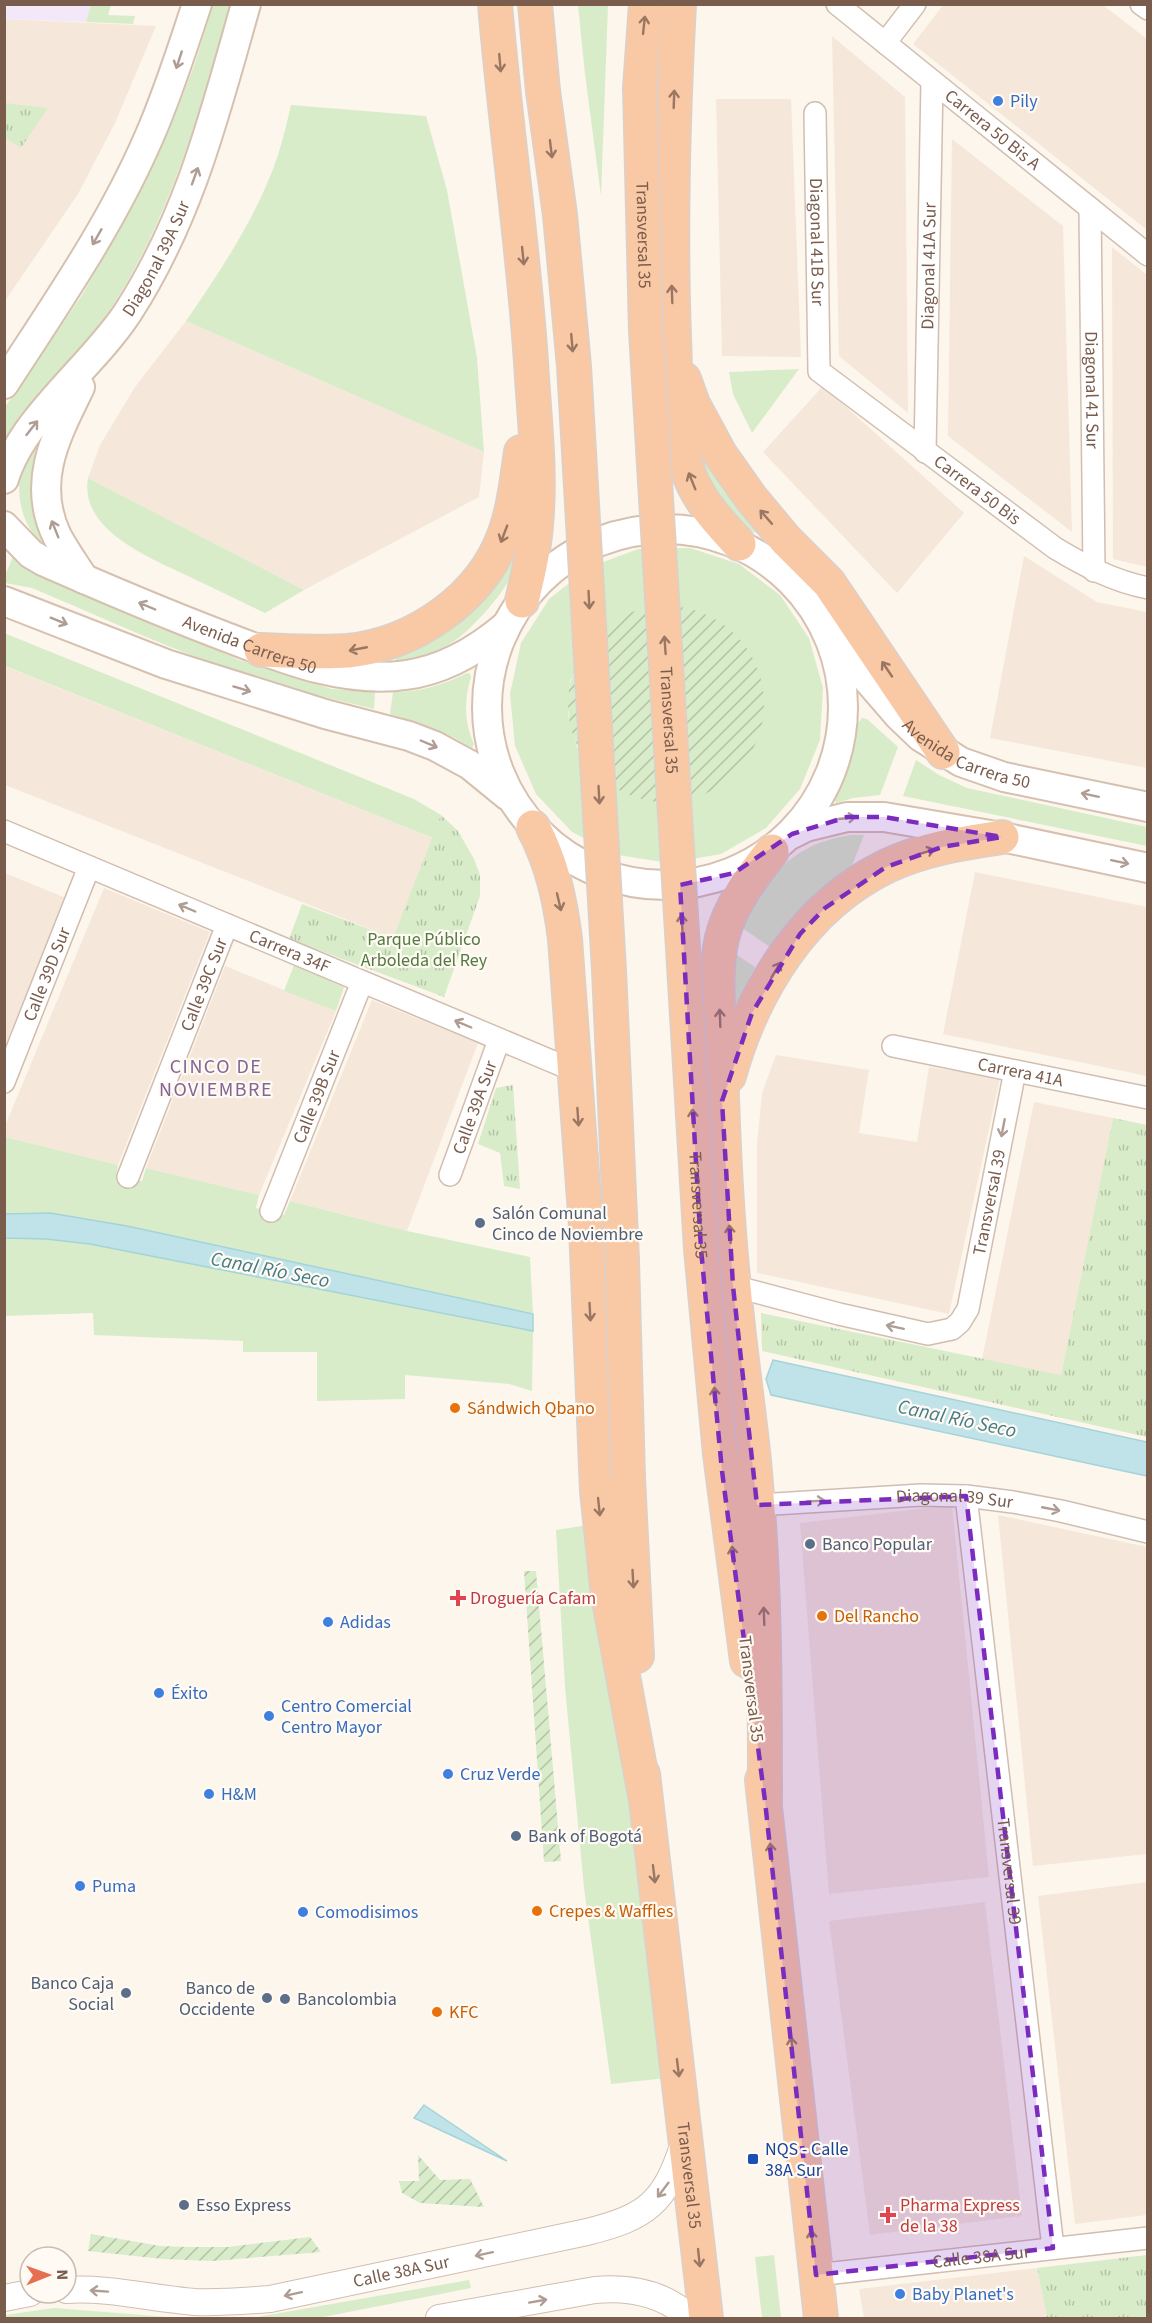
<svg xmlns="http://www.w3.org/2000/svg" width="1152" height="2323" viewBox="0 0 1152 2323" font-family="'Source Sans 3',sans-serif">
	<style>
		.residential { fill: #f5e8da }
		.education { fill: #f3e8fa }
		.grass { fill: #d8ecc9; fill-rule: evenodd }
		.park { fill: url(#park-tufts) }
		.garden { fill: url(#garden-furrows) }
		.water { fill: #bfe3e8; stroke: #a5d3da; stroke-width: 1.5 }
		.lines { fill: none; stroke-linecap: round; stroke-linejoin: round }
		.minor-casing { stroke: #d1beb0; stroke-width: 24 }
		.tertiary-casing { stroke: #d1beb0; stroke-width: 28 }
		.secondary-casing { stroke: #d6c0b0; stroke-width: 32 }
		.trunk-casing { stroke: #dad1cd; stroke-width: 36 }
		.minor { stroke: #fff; stroke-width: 21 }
		.tertiary { stroke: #fff; stroke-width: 26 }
		.secondary { stroke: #fff; stroke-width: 28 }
		.trunk { stroke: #f9c8a4; stroke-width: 33 }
		.trunk-bridge-casing { stroke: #dad1cd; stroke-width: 36; stroke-linecap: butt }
		.trunk-bridge { stroke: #f9c8a4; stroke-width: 33 }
		.oneway { stroke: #9a7763 }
		.oneway2 { stroke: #af9d94 }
		.marked { fill: #7b2cbf; fill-opacity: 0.2; stroke: #7b2cbf; stroke-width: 4.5; stroke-dasharray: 12 8; stroke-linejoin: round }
		.shop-dot { fill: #3f7fe0; stroke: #fffaf3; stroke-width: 2 }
		.service-dot { fill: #5c6f8a; stroke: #fffaf3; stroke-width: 2 }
		.food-dot { fill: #e8710a; stroke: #fffaf3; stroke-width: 2 }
		.health-dot { fill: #e0444e; stroke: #fffaf3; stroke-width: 2 }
		.transit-dot { fill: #1a4fb4; stroke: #fffaf3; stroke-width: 2 }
		.labels { text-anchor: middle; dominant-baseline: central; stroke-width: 4.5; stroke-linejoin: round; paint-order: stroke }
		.shop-label { font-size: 18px; fill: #366cbe; stroke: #fffaf3; text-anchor: start }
		.street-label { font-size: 18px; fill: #7a5c4d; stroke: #fffaf3 }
		.park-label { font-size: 18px; fill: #537a41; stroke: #fffaf3 }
		.service-label { font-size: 18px; fill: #4e5e75; stroke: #fffaf3; text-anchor: start }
		.food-label { font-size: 18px; fill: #c56008; stroke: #fffaf3; text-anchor: start }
		.health-label { font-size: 18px; fill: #be3a42; stroke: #fffaf3; text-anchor: start }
		.transit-label { font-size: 18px; fill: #164399; stroke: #fffaf3; text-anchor: start }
		.neighbourhood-label { font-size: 20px; letter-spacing: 1.5px; fill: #846695; stroke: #fffaf3 }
		.water-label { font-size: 20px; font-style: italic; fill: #437c86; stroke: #fffaf3 }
	</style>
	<defs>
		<pattern id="park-tufts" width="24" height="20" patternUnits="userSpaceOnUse" patternTransform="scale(1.5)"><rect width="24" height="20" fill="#d8ecc9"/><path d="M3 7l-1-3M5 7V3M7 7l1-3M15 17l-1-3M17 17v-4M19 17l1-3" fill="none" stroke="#b4c2a5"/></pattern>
		<pattern id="garden-furrows" width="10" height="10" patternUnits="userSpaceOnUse" patternTransform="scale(1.5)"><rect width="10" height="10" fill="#d8ecc9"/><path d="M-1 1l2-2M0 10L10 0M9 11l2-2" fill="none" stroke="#b4c2a5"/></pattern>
	</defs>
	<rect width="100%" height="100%" fill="#fdf6ec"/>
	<path class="residential" d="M944 4 1103 5 1147 39V230L913 44Z
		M5 19 156 26 115 123 78 194 5 301Z
		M832 36 905 97 908 413 839 356Z
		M716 99H791L801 357 722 356Z
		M952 139 1063 226 1072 532 948 436Z
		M1112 247 1147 275V567L1113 559Z
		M186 321 484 452 479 497 304 590 88 478 100 445 135 387Z
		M823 386 964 513 897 593 763 452Z
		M1024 556 1097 602 1147 612V768L990 738Z
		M4 666 433 838 393 938 5 785Z
		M975 872 1147 907V1076L943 1034Z
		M5 873 66 898 5 1046Z
		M104 888 210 932 118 1165 5 1137V1126Z
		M225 966 336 1011 259 1195 146 1168Z
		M372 1000 478 1043 407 1231 290 1201Z
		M776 1055 869 1070 859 1133 917 1142 929 1067 1000 1078 949 1314 757 1273V1145L762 1093Z
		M1034 1102 1113 1118 1061 1375 982 1359Z
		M952 1505 989 1877 829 1894 800 1523Z
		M998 1515 1147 1547V1854L1033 1866Z
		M1147 1882V2215L1075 2224 1038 1896Z
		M985 1902 1022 2216 870 2235 829 1921Z
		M1037 2268 1047 2318H864L859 2289Z"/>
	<path class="education" d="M5 5H91L86 22 5 19Z"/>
	<path class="grass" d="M91 5H111L108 15 135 16 133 24 86 22Z
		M213 5H231C199 110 173 212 113 305 82 354 34 391 5 441V407L82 295 128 214 174 118 195 63Z
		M578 5H608L601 196 585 74Z
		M291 105 426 116 447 190 477 358 484 452 186 321C221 270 258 215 278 155 283 139 287 122 291 105Z
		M799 369 752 433 733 394 729 372Z
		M55 417 59 552C51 548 42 544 36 537 15 513 14 471 31 445 37 435 47 426 55 417Z
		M692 436 765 537 746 529 707 485Z
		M88 478 304 590 265 613C240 601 215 589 190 577 151 558 79 531 88 478Z
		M526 523C522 539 520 559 513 573 503 595 467 636 445 647 431 655 412 658 396 661L394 653Z
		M690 548 739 564 780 595 809 638 823 688 820 740 800 789 766 828 721 854 669 863 618 855 572 832 536 794 515 746 510 694 521 643 549 599 590 567 638 549ZM583 650 597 775 577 747 568 715 570 681Z
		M13 554 48 575 239 660 332 689 375 692 374 709C332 699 290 689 249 676 175 652 104 618 32 588L5 583C4 571 11 566 13 554Z
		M4 633 414 799 441 815 433 838 5 666Z
		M467 673 470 674 471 677C464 700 464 722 474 744L472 748 453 737 427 726 390 714 393 692C419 692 444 685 467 673Z
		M862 718 867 719 898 747 880 795 853 798 836 803 833 797 850 761 858 723Z
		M916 760 939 775 967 788 1147 827V846L903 796Z
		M851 835H864L848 876 803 912 770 947 738 925C772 877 787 845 851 835Z
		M731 951 755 967 735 1007 731 1009Z
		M294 965 344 987 336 1011 284 991Z
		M5 1137 118 1165 116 1175 142 1181 146 1168 259 1195 256 1208 284 1215 290 1201 407 1231 530 1257 533 1314 127 1226 50 1213 5 1214Z
		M4 1238 46 1239 90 1244 533 1331 532 1391 509 1384 405 1375V1399L317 1401V1352H243V1341L94 1335 93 1313 5 1316Z
		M594 1524 667 2078 611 2084 584 1888 565 1687 556 1530Z
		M774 2255 781 2318H762L755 2257Z
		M469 2280 471 2288 318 2318H251Z
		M54 2308 181 2318H5V2315Z"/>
	<path class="park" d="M5 103 48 108 21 148 5 138Z
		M441 815 458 831 474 859 480 875V896L444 997 289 939 302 904 393 938Z
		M513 1085 520 1189 504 1186 500 1153 478 1144 496 1088Z
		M1113 1118 1147 1125V1437L762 1351 761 1313 1061 1375Z
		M1147 2255V2318H1047L1037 2268Z"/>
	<path class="garden" d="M568 704a98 98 0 1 1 196 0a98 98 0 1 1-196 0Z
		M524 1571H536L561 1861 544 1862Z
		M418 2155 440 2180 470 2179 484 2207 420 2203 402 2193 399 2181H419Z
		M91 2234 160 2246 188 2247H228L310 2237 321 2252 213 2261 163 2259 88 2251Z"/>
	<path class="water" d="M50 1213 127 1226 533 1314V1331L90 1244 46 1239 5 1238V1214Z
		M773 1360 1147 1442V1476L771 1395 766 1379Z
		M424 2105 507 2161 414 2118Z"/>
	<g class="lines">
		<defs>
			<g id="minor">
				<path id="s1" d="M837 4 1148 255"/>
				<path d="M1141 4 1148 9"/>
				<path d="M885 43 915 4"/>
				<path id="s2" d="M815 113 819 371 1055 548C1085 566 1113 581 1148 588"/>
				<path id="s3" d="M1090 208 1094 571"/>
				<path id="s4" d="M925 452 932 81"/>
				<path id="s5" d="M4 831 575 1071"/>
				<path id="s6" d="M893 1046 1148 1098"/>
				<path id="s7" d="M4 1082 89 867"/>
				<path id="s8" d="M450 1175 499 1040"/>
				<path id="s9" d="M128 1177 227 925"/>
				<path id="s10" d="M271 1211 362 982"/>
				<path id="s11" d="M733 1286 839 1314 928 1334 952 1329 960 1322 968 1309 1015 1071"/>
				<path id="s12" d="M966 1496 1053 2248"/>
				<path id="s13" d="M757 1505 921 1495 966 1496 1013 1502 1061 1511 1148 1532"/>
				<path id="s14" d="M816 2275 1148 2238"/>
			</g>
			<g id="tertiary">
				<path id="s15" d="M66 2290C109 2287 153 2299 195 2302 220 2303 245 2301 270 2299L587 2232C647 2217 665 2203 684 2143"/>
				<path d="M4 2298 30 2293"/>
				<path d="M439 2318 595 2290C630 2287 664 2293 690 2318"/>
			</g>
			<g id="secondary">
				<path d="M4 384C56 304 111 225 149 137 168 94 182 49 197 4"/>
				<path d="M80 387C56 436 31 482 57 536 65 551 75 565 84 579"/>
				<path id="s16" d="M4 479C22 418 93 366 128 312 190 216 215 113 246 4"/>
				<path id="s17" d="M4 526 31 554 43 561C102 587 161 612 221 635 279 657 342 684 406 675 444 670 479 649 507 625"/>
				<circle cx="665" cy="707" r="178"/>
				<path d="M4 601 166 664 325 714 409 736 435 746 470 765 508 796"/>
				<path id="s18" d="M835 642 899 716 921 737 961 762 1004 777 1148 807"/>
				<path d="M792 834 806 827 847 817H884L1002 837 1148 868"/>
			</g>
			<g id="trunk">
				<path d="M495 4C505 124 523 242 531 362 534 416 541 471 536 525 534 551 528 576 522 601"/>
				<path d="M535 4 543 91"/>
				<path d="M679 4C673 116 670 227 674 338 676 383 674 431 689 474 699 502 720 523 739 544"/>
				<path d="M640 88 646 4"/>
				<path d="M684 379 693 404 720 454 751 498 786 540 829 583 943 752"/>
				<path d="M261 650C290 651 319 653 348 651 415 644 482 598 505 533 514 508 517 479 521 452"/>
				<path d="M533 827C552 863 560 899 565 939L586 1227 597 1491 608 1595 645 1795"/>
				<path d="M729 1076C753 990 804 906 887 866 923 849 962 843 1002 837"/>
				<path d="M720 1454 747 1661"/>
				<path d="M628 1478 637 1656"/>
				<path id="s19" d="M643 1774 706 2318"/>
				<path d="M762 1780 821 2318"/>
				<path d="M765 1801C765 1687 765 1574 754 1461 748 1403 739 1345 734 1287 726 1214 723 1139 721 1064 720 1025 713 976 722 938 730 905 751 878 772 851"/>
			</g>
		</defs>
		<use href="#minor" class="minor-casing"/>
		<use href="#tertiary" class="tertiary-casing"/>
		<use href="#secondary" class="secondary-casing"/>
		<use href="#trunk" class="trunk-casing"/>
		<use href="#minor" class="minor"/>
		<use href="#tertiary" class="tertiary"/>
		<use href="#secondary" class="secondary"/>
		<use href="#trunk" class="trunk"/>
		<defs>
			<g id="trunk-bridge">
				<path id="s20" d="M640 88 646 331 701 1249 720 1454"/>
				<path d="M543 91 560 215 574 366 609 970 622 1260 628 1478"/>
			</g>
		</defs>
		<use href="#trunk-bridge" class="trunk-bridge-casing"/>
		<use href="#trunk-bridge" class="trunk-bridge"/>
	</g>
	<defs><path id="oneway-shaft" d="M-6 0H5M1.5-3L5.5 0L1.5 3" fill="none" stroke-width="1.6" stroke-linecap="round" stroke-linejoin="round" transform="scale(1.5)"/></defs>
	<g class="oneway">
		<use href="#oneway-shaft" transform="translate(644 25) rotate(-84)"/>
		<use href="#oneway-shaft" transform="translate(500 63) rotate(85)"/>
		<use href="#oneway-shaft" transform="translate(674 99) rotate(-88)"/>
		<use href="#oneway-shaft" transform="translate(551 149) rotate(83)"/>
		<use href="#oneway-shaft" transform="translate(523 256) rotate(84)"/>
		<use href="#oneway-shaft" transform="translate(672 294) rotate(-92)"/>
		<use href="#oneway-shaft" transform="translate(572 343) rotate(85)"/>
		<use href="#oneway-shaft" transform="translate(692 481) rotate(-112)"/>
		<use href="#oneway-shaft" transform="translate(766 517) rotate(-131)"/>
		<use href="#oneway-shaft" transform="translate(504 534) rotate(111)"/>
		<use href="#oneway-shaft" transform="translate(589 600) rotate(87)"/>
		<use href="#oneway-shaft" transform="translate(665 645) rotate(-94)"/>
		<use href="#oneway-shaft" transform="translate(358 649) rotate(169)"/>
		<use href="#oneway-shaft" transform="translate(887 669) rotate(-124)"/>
		<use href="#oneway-shaft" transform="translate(599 795) rotate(87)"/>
		<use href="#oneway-shaft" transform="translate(926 852) rotate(-17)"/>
		<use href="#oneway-shaft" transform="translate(559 902) rotate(77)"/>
		<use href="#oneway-shaft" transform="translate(682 923) rotate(-93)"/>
		<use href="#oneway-shaft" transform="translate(776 970) rotate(-59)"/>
		<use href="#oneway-shaft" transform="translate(720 1018) rotate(-92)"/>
		<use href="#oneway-shaft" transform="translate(578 1117) rotate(86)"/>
		<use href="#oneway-shaft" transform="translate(693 1118) rotate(-93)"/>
		<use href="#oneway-shaft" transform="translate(730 1234) rotate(-94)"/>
		<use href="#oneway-shaft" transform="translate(590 1312) rotate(87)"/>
		<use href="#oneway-shaft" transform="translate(715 1396) rotate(-95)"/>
		<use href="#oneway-shaft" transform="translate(599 1507) rotate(84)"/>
		<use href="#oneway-shaft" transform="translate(733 1555) rotate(-97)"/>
		<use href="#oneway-shaft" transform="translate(633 1579) rotate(87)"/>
		<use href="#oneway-shaft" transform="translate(764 1616) rotate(-92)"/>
		<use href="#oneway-shaft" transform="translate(771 1852) rotate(-96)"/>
		<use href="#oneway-shaft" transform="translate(654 1874) rotate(83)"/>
		<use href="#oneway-shaft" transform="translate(792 2046) rotate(-96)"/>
		<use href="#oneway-shaft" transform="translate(678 2068) rotate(83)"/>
		<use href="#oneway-shaft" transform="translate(812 2239) rotate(-96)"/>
		<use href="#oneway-shaft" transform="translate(699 2258) rotate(84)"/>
	</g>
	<g class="oneway2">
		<use href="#oneway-shaft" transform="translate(179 60) rotate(108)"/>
		<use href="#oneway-shaft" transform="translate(195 176) rotate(-70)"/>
		<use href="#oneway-shaft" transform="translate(97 237) rotate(120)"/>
		<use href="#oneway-shaft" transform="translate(32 428) rotate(-52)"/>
		<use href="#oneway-shaft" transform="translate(55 529) rotate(-112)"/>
		<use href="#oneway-shaft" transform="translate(147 606) rotate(-157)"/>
		<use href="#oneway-shaft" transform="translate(59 621) rotate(22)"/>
		<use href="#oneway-shaft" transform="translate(242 689) rotate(17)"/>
		<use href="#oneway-shaft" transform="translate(429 744) rotate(23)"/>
		<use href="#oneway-shaft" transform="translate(1090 795) rotate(-168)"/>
		<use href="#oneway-shaft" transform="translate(847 818) rotate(-6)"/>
		<use href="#oneway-shaft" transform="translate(1120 862) rotate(12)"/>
		<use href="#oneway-shaft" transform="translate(187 908) rotate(-157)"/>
		<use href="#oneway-shaft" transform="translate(463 1024) rotate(-157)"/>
		<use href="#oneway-shaft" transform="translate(1003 1128) rotate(101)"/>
		<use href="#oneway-shaft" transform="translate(895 1327) rotate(-168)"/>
		<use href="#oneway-shaft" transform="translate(816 1501) rotate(-3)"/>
		<use href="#oneway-shaft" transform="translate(1051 1509) rotate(11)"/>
		<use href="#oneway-shaft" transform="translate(663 2190) rotate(127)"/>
		<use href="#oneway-shaft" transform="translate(484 2254) rotate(168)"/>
		<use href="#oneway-shaft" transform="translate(99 2291) rotate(-176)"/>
		<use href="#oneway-shaft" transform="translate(293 2294) rotate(168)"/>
		<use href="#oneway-shaft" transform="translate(538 2301) rotate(-10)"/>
	</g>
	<path class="marked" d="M847 817H884L1002 837 942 847 886 867 825 908 800 934 752 1013 722 1101 733 1286 757 1505 966 1496 1053 2248 816 2275 765 1801 722 1471 701 1249 680 885 734 873 792 834Z"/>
	<g class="shop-dot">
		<circle cx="998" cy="101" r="6"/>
		<circle cx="328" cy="1622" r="6"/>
		<circle cx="159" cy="1693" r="6"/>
		<circle cx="269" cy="1716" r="6"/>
		<circle cx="448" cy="1774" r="6"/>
		<circle cx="209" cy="1794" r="6"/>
		<circle cx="80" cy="1886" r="6"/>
		<circle cx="303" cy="1912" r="6"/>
		<circle cx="900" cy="2294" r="6"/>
	</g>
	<g class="service-dot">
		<circle cx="480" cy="1223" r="6"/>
		<circle cx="810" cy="1544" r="6"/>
		<circle cx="516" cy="1836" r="6"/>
		<circle cx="126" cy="1993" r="6"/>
		<circle cx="267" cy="1998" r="6"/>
		<circle cx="285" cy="1999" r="6"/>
		<circle cx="184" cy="2205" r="6"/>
	</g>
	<g class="food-dot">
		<circle cx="455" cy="1408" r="6"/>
		<circle cx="822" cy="1616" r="6"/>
		<circle cx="537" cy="1911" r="6"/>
		<circle cx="437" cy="2012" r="6"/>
	</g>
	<g class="health-dot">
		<path d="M455 1589h6v6h6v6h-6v6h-6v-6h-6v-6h6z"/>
		<path d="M885 2206h6v6h6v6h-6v6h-6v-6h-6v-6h6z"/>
	</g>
	<rect class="transit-dot" x="747" y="2153" width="12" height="12" rx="3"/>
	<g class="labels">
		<g class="shop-label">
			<text x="1010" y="101">Pily</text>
			<text x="340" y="1622">Adidas</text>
			<text x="171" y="1693">Éxito</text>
			<text x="281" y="1706">Centro Comercial<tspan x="281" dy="21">Centro Mayor</tspan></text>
			<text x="460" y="1774">Cruz Verde</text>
			<text x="221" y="1794">H&amp;M</text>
			<text x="92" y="1886">Puma</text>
			<text x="315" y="1912">Comodisimos</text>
			<text x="912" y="2294">Baby Planet's</text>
		</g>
		<g class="street-label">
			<text stroke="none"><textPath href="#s1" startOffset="200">Carrera 50 Bis A</textPath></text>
			<text stroke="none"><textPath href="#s20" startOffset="147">Transversal 35</textPath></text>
			<text stroke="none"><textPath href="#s2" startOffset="129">Diagonal 41B Sur</textPath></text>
			<text stroke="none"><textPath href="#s16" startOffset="270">Diagonal 39A Sur</textPath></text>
			<text stroke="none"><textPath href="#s4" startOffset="186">Diagonal 41A Sur</textPath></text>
			<text stroke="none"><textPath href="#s3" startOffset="182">Diagonal 41 Sur</textPath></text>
			<text stroke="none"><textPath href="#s2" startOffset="456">Carrera 50 Bis</textPath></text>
			<text stroke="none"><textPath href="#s17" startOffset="276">Avenida Carrera 50</textPath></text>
			<text stroke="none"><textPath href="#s20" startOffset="633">Transversal 35</textPath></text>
			<text stroke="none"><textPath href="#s18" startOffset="177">Avenida Carrera 50</textPath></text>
			<text stroke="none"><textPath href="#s5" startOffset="310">Carrera 34F</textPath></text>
			<text stroke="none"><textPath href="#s7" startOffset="116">Calle 39D Sur</textPath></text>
			<text stroke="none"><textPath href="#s9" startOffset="207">Calle 39C Sur</textPath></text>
			<text stroke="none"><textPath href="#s6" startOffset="130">Carrera 41A</textPath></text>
			<text stroke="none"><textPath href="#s10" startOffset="123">Calle 39B Sur</textPath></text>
			<text stroke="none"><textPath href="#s8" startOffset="72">Calle 39A Sur</textPath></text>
			<text stroke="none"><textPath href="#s11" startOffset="360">Transversal 39</textPath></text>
			<text stroke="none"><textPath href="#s20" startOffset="1119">Transversal 35</textPath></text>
			<text stroke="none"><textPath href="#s13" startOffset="198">Diagonal 39 Sur</textPath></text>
			<text transform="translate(751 1689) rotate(83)">Transversal 35</text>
			<text stroke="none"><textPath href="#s12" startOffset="378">Transversal 39</textPath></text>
			<text stroke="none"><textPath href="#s19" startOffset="404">Transversal 35</textPath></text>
			<text stroke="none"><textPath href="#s14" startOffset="166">Calle 38A Sur</textPath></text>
			<text stroke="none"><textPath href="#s15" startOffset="339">Calle 38A Sur</textPath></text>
		</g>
		<g class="park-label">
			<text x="424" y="939">Parque Público<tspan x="424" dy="21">Arboleda del Rey</tspan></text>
		</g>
		<g class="service-label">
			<text x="492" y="1213">Salón Comunal<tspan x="492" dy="21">Cinco de Noviembre</tspan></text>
			<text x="822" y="1544">Banco Popular</text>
			<text x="528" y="1836">Bank of Bogotá</text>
			<text x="114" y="1983" text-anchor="end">Banco Caja<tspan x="114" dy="21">Social</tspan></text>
			<text x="255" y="1988" text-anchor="end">Banco de<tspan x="255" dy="21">Occidente</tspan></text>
			<text x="297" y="1999">Bancolombia</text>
			<text x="196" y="2205">Esso Express</text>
		</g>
		<g class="food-label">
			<text x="467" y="1408">Sándwich Qbano</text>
			<text x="834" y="1616">Del Rancho</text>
			<text x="549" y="1911">Crepes &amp; Waffles</text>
			<text x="449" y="2012">KFC</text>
		</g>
		<g class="health-label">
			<text x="470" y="1598">Droguería Cafam</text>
			<text x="900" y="2205">Pharma Express<tspan x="900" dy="21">de la 38</tspan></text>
		</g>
		<g class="transit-label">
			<text x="765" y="2149">NQS - Calle<tspan x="765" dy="21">38A Sur</tspan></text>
		</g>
		<g class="neighbourhood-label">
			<text x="216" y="1067">CINCO DE<tspan x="216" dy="23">NOVIEMBRE</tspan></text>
		</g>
		<g class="water-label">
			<text transform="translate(270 1270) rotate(11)">Canal Río Seco</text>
			<text transform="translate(957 1419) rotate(12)">Canal Río Seco</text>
		</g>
	</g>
	<rect width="1152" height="2323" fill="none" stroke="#7a5c4d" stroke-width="12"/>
	<g transform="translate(48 2275) rotate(89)"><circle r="28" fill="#fffaf3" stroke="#cabbb1" stroke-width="1.5"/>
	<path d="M0-4.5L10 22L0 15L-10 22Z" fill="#e76f51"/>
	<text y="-9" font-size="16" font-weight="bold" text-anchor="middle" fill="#7a5c4d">N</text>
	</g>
</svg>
